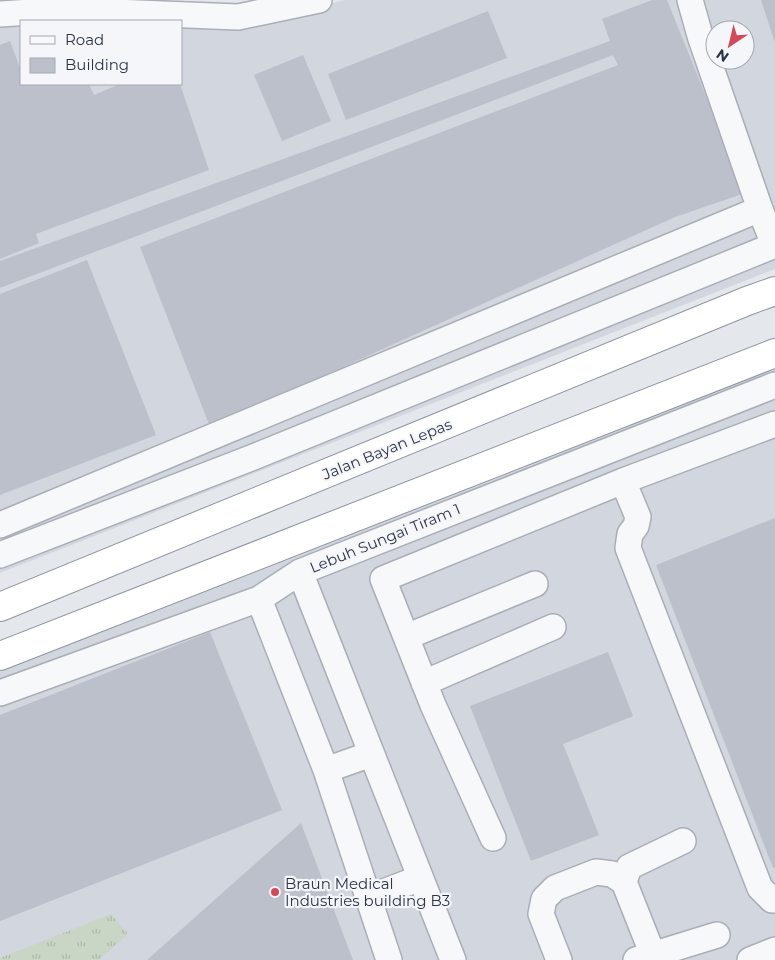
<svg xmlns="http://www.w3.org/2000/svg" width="775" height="960" viewBox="0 0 775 960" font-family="Montserrat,sans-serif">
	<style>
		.built { fill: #d2d6de; fill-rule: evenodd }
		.grass { fill: url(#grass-tufts) }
		.building { fill: #bbc0ca }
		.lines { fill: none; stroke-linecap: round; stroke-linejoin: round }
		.minor-casing { stroke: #a9aeb7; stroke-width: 28 }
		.highway-casing { stroke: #8b94a3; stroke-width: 30 }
		.minor { stroke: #f7f8fa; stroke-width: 25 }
		.highway { stroke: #fff; stroke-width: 28 }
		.poi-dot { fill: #d1495b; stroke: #f4f6f9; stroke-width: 2 }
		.labels { text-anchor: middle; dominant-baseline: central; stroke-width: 4.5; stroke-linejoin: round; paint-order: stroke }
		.street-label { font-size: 15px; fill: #2b3445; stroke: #f4f6f9 }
		.poi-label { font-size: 15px; fill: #2b3445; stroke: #f4f6f9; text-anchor: start }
	</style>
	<defs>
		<pattern id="grass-tufts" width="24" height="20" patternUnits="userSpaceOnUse" patternTransform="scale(1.25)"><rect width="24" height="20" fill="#c9d6c5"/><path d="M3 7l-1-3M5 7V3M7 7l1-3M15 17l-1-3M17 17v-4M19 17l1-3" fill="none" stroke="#adb8ab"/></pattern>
	</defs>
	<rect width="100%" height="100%" fill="#e4e7ec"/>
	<path class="built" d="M0 0 241 24 345 0H775V269L0 573ZM21 21H181V84H21ZM715 30H745V60H715Z
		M775 369V960H0V664Z"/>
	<path class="grass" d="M111 914 128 934 99 960H0V958Z"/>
	<path class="building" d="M652 0H667L745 193 675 217 210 427 140 247 618 65 613 55 0 288V261L610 41 602 19Z
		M761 0H775V43Z
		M488 11 507 58 346 120 328 74Z
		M10 41 21 71V84H89L94 95 120 84H180L209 170 36 234 39 243 0 259V45Z
		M303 55 331 121 282 141 254 75Z
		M87 260 156 435 0 495V294Z
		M775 518V867L773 868 656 565Z
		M210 632 282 810 0 921V715Z
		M608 652 633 716 563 744 599 835 531 861 470 706Z
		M301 823 353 960H147Z"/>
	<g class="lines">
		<defs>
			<path id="minor" d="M690 0 701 39 760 209 774 245
				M0 14 63 10 238 17 319 0
				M623 481 638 517 636 526 630 534 628 548 760 888 772 900H775
				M0 525 760 209
				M0 555 251 458 775 245
				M300 572 453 960
				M259 599 326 770 389 960
				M406 637 535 584
				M424 683 553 627
				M0 693 259 599 300 572 775 385
				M326 770 371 754
				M493 838 433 705 383 579 623 481 775 424
				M624 882 629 867 683 841
				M368 898 420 878
				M559 960 541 914 544 899 555 888 596 872 612 874 624 882 655 960
				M636 960 717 935
				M750 960 775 950"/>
			<path id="highway" d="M0 607 747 301 775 291
				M0 656 775 353"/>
		</defs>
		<use href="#minor" class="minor-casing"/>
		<use href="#highway" class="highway-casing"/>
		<use href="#minor" class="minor"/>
		<use href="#highway" class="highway"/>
	</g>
	<circle class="poi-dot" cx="275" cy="892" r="5"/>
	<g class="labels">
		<g class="street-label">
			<text transform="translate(387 449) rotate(-22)">Jalan Bayan Lepas</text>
			<text transform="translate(385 538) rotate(-22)">Lebuh Sungai Tiram 1</text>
		</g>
		<g class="poi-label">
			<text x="285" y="883">Braun Medical<tspan x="285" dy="17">Industries building B3</tspan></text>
		</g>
	</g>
	<rect x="20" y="20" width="162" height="65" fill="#f4f6f9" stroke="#a4a8b1"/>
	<rect x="30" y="36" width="25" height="8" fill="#f7f8fa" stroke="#a4a8b1"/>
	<text x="65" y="45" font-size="15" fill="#2b3445">Road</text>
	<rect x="30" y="58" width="25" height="15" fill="#bbc0ca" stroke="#a4a8b1"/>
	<text x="65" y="70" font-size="15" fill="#2b3445">Building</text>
	<g transform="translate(730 45) rotate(215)"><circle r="24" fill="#f4f6f9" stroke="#a4a8b1"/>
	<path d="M0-4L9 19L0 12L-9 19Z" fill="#d1495b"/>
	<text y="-8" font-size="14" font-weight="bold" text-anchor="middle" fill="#2b3445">N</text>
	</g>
</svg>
